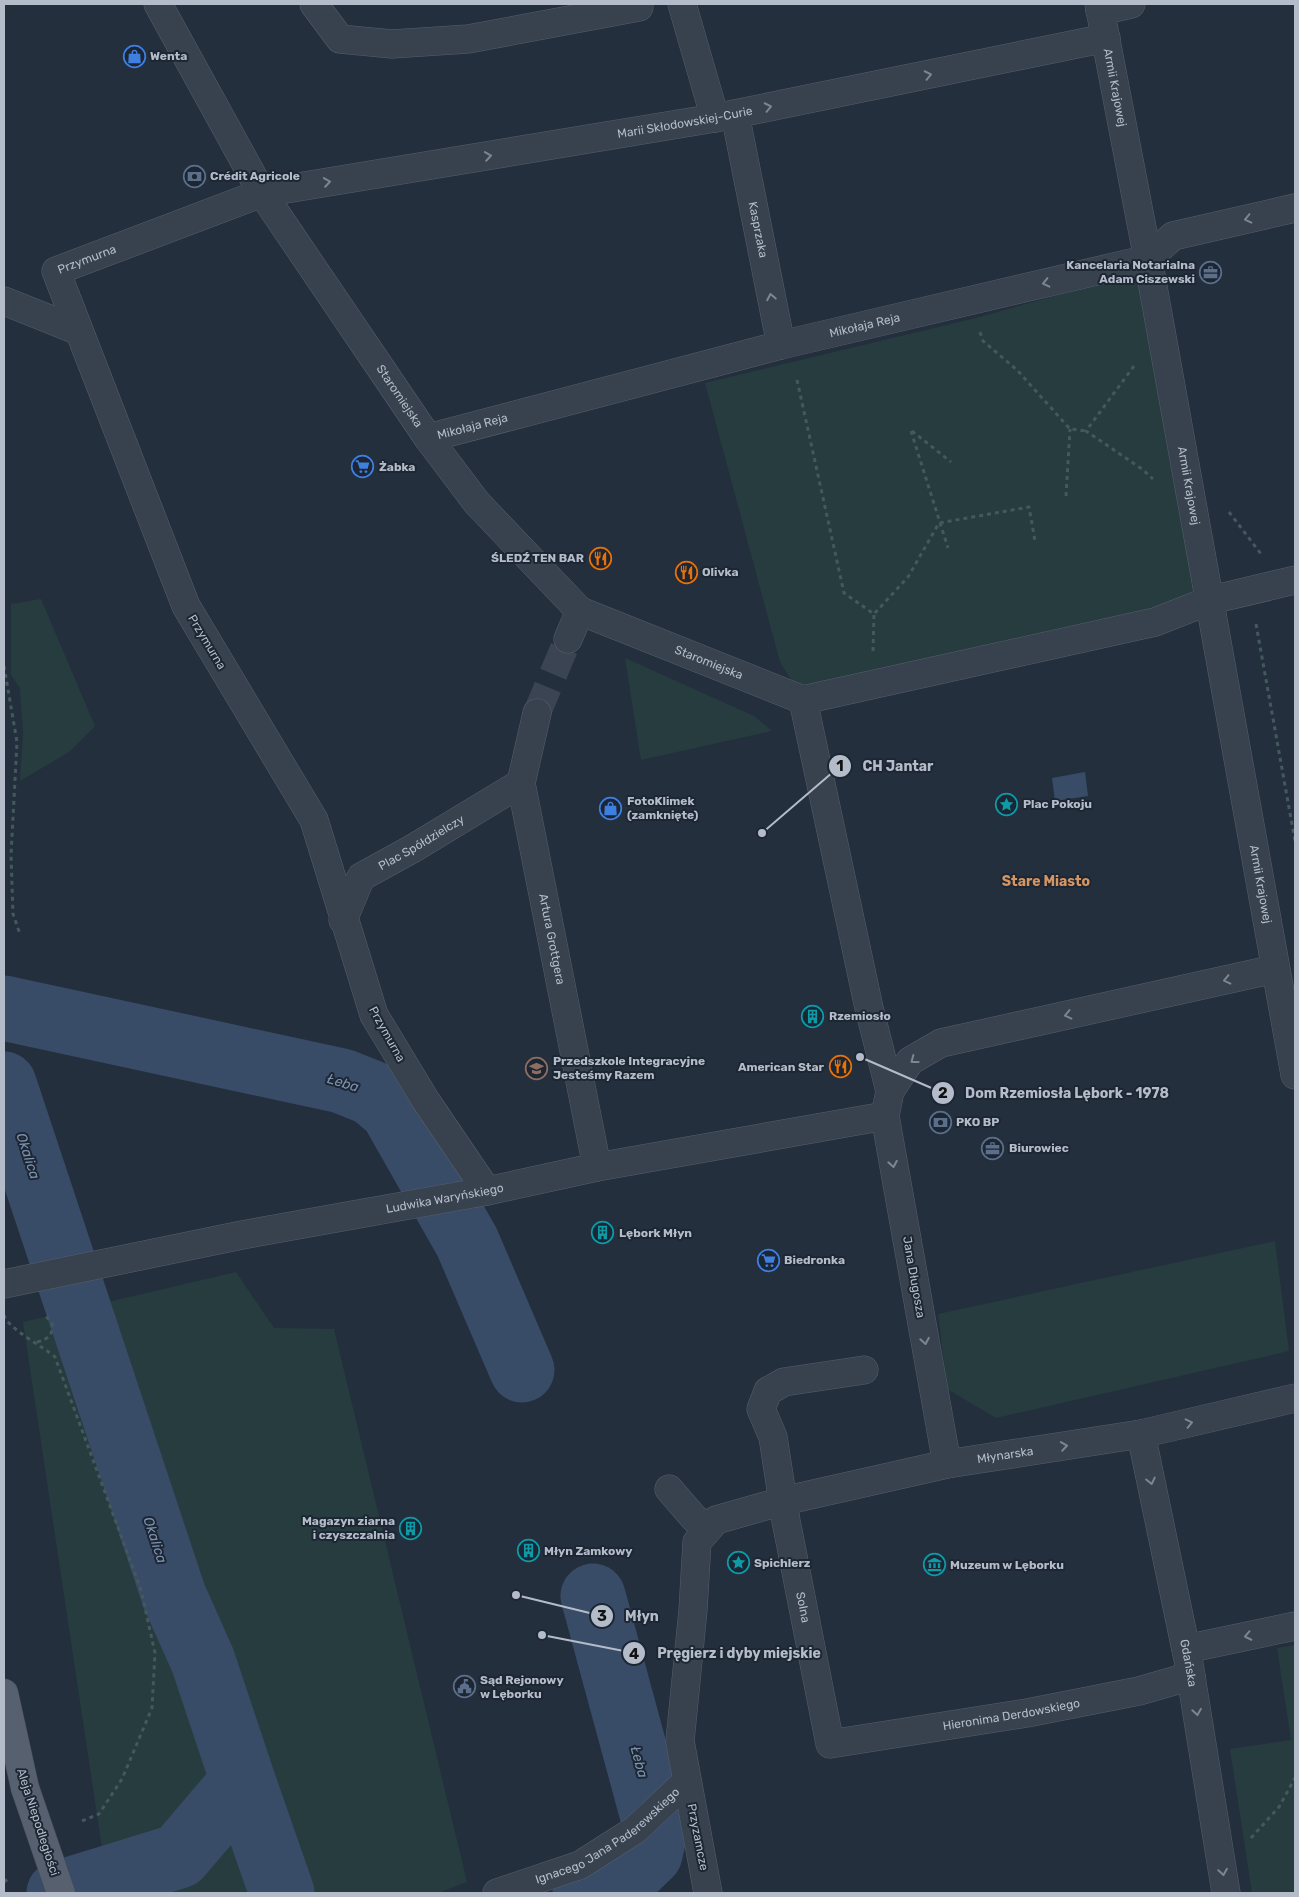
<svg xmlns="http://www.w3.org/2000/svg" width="1299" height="1897" viewBox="0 0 1299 1897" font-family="Rubik,sans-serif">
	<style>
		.green { fill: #263c3f }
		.water { fill: #394c67 }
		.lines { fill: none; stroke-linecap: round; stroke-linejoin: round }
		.river { stroke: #394c67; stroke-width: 65 }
		.minor-tunnel { stroke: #3a4453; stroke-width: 28; stroke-dasharray: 28 14; stroke-linecap: butt }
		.minor-casing { stroke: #565f6c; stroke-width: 29 }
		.major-casing { stroke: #414a57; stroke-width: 29 }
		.path { stroke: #44595c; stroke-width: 3; stroke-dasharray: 4 4; stroke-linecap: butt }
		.minor { stroke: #38414e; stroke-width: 28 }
		.major { stroke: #56606e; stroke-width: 28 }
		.major-bridge-casing { stroke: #414a57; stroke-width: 29; stroke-linecap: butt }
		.major-bridge { stroke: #56606e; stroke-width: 28 }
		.oneway { stroke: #7c8592 }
		.labels { text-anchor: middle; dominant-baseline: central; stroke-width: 4; stroke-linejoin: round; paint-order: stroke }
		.poi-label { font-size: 12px; font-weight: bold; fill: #b4bcc9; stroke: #1d2633; text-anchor: start }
		.street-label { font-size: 12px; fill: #b4bcc9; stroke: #1d2633 }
		.neighbourhood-label { font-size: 14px; font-weight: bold; fill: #d59563; stroke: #1d2633 }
		.water-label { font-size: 14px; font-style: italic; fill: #7c92b1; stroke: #1d2633 }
		.leader { fill: none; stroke: #b4bcc9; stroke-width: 2 }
		.callout-dot { fill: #b4bcc9; stroke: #1d2633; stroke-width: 2 }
		.mark-label { font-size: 15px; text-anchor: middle; font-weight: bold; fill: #111 }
		.callout-label { font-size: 14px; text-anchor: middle; font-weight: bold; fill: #b4bcc9; stroke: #1d2633; stroke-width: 4; stroke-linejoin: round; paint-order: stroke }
	</style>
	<rect width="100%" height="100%" fill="#242f3e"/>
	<path class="green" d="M1141 272 1206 597 803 700 780 662 705 383 976 318Z
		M41 599 95 726 69 752 20 781 23 732 20 688 11 675V604Z
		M625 658 754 716 772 731 641 760Z
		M1275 1241 1289 1351 996 1418 947 1389 938 1314Z
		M236 1272 274 1328 334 1329 467 1882 438 1893H114L105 1868 23 1322Z
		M1295 1645V1893H1252L1230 1749 1291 1740 1277 1648Z"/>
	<path class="water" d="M1085 772 1088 796 1055 801 1052 778Z"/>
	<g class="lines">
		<path class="river" d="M4 1008 342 1081 372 1093 392 1110 467 1242 522 1370
			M4 1084 174 1596 203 1661 243 1781 179 1856 59 1893
			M243 1781 282 1893
			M585 1893 628 1875 650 1854 656 1828 593 1596"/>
		<path class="minor-tunnel" d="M537 713 568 639"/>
		<defs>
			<g id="minor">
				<path id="s1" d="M158 4 262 193 428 438 477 503 580 611 803 700"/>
				<path d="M314 4 340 39 392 44 468 39 639 7"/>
				<path d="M682 4 715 118"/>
				<path id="s2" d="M1099 4 1148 259 1295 1075"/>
				<path d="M1100 11 1131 4"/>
				<path id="s3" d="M735 114 781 345"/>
				<path d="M4 301 79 331"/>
				<path id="s4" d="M428 438 781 345 1148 259 1173 236 1295 208"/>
				<path d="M568 639 580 611"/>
				<path d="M803 700 1155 622 1211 600 1295 580"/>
				<path d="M803 700 869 1008 890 1091"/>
				<path id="s5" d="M537 713 521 783 597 1167"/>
				<path id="s6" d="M343 920 361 877 412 849 521 783"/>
				<path id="s7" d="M487 1191 426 1101 374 1015 314 820 186 606 56 271 262 193 715 118 1106 38"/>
				<path id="s8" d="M4 1284 242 1235 487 1191 597 1167 885 1116"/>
				<path id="s9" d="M864 1370 784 1382 768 1391 761 1409 773 1437 786 1521 830 1744 1027 1713 1139 1691 1191 1676"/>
				<path id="s10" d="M1141 1434 1189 1664 1226 1893"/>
				<path d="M947 1464 885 1116 890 1091 910 1061 941 1043 1275 969"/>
				<path d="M669 1489 694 1518 708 1529"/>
				<path d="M1186 1649 1295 1626"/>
				<path id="s11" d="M497 1893 580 1865 635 1830 686 1782"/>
				<path id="s12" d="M708 1893 680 1741 693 1610 697 1542 716 1520 783 1501 947 1464 1141 1434 1295 1398"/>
			</g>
			<path id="major" d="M4 1693 25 1788"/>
		</defs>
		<use href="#minor" class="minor-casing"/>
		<use href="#major" class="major-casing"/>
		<path class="path" d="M980 332 983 341 1017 370 1070 429 1086 431
			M1134 366 1086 431 1142 469 1153 479
			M797 380 844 593 874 614 908 577 939 523 1029 507 1035 541
			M911 431 948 548
			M912 431 951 462
			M1066 496 1070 429
			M1229 512 1261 554
			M1256 624 1295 841
			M873 651 874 614
			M4 666 17 742 11 855 13 914 20 934
			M4 1315C7 1328 44 1347 55 1357L141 1590 155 1653 152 1708 122 1779 99 1814 79 1822
			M37 1342C49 1339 53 1335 52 1323L45 1315
			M1251 1838 1279 1807 1295 1778
			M4 1882 9 1878"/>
		<use href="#minor" class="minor"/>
		<use href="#major" class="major"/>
		<defs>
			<path id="major-bridge" d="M25 1788 61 1893"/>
		</defs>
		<use href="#major-bridge" class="major-bridge-casing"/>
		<use href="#major-bridge" class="major-bridge"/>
	</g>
	<defs><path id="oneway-chevron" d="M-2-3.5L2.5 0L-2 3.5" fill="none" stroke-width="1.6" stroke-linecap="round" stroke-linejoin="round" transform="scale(1.25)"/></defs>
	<g class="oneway">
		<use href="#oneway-chevron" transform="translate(928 75) rotate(-12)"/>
		<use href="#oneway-chevron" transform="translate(768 107) rotate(-12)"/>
		<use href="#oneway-chevron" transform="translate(488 156) rotate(-9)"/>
		<use href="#oneway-chevron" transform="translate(327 182) rotate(-9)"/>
		<use href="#oneway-chevron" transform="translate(1248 219) rotate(167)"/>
		<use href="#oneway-chevron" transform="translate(1046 283) rotate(167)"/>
		<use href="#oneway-chevron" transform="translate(771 297) rotate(-101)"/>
		<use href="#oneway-chevron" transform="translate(1227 980) rotate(167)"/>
		<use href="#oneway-chevron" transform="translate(1068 1015) rotate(167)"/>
		<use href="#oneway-chevron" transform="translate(914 1060) rotate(143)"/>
		<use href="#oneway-chevron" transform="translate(893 1164) rotate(80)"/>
		<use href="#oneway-chevron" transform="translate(925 1341) rotate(80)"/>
		<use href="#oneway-chevron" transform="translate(1189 1423) rotate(-13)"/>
		<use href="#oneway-chevron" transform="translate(1064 1446) rotate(-9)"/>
		<use href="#oneway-chevron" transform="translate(1151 1481) rotate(78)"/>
		<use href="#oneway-chevron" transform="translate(1248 1636) rotate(168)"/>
		<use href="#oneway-chevron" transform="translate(1197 1712) rotate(81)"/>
		<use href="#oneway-chevron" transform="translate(1223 1872) rotate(81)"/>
	</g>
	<defs>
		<symbol id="shop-ring" viewBox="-11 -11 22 22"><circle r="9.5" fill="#1d2633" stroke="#3f7fe0" stroke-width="1.5"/><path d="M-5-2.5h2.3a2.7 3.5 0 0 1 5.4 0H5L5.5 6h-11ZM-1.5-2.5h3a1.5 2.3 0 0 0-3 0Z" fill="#3f7fe0"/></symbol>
		<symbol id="bank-ring" viewBox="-11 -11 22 22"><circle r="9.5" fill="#1d2633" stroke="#5c6f8a" stroke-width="1.5"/><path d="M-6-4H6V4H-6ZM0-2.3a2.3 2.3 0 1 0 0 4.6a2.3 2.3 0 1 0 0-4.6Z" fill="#5c6f8a"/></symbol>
		<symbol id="office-ring" viewBox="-11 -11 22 22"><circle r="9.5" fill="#1d2633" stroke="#5c6f8a" stroke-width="1.5"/><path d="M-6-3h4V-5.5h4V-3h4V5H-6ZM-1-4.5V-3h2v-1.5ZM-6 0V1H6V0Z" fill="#5c6f8a"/></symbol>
		<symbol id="supermarket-ring" viewBox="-11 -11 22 22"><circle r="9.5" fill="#1d2633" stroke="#3f7fe0" stroke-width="1.5"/><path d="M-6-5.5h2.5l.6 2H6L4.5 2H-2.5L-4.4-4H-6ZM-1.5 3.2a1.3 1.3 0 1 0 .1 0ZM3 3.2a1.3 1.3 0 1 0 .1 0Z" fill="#3f7fe0"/></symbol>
		<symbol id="restaurant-ring" viewBox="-11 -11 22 22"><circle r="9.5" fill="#1d2633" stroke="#e8710a" stroke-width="1.5"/><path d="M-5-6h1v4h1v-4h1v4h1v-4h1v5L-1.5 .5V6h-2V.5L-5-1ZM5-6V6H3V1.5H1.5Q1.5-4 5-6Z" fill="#e8710a"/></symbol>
		<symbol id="sight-ring" viewBox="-11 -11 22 22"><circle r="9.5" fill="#1d2633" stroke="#0f9aa8" stroke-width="1.5"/><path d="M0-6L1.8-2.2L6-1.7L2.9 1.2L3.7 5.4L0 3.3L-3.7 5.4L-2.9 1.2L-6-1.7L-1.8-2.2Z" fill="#0f9aa8"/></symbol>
		<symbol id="building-ring" viewBox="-11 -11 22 22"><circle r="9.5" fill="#1d2633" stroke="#0f9aa8" stroke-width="1.5"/><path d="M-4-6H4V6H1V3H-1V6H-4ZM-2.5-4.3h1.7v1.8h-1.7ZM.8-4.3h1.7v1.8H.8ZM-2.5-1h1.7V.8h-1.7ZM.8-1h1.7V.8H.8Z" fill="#0f9aa8"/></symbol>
		<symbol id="school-ring" viewBox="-11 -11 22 22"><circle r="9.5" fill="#1d2633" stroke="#8d6e63" stroke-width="1.5"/><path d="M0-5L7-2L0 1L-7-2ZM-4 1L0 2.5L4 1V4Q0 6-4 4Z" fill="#8d6e63"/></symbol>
		<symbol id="museum-ring" viewBox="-11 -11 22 22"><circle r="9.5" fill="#1d2633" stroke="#0f9aa8" stroke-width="1.5"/><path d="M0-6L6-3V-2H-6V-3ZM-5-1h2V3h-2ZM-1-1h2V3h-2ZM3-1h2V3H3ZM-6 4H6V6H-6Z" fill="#0f9aa8"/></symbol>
		<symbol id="civic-ring" viewBox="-11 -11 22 22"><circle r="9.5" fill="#1d2633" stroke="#5c6f8a" stroke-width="1.5"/><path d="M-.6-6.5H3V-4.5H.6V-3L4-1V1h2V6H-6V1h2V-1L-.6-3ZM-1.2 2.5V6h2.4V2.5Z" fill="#5c6f8a"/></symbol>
	</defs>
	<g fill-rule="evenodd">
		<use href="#shop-ring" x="122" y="44" width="25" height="25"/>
		<use href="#bank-ring" x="182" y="164" width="25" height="25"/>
		<use href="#office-ring" x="1198" y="260" width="25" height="25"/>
		<use href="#supermarket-ring" x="350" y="454" width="25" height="25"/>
		<use href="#restaurant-ring" x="588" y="546" width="25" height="25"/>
		<use href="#restaurant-ring" x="674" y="560" width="25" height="25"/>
		<use href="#sight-ring" x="994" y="792" width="25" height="25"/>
		<use href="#shop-ring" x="598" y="796" width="25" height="25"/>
		<use href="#building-ring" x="800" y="1004" width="25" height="25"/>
		<use href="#restaurant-ring" x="828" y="1054" width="25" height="25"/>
		<use href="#school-ring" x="524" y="1056" width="25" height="25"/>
		<use href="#bank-ring" x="928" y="1110" width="25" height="25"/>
		<use href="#office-ring" x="980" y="1136" width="25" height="25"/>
		<use href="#building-ring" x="590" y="1220" width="25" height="25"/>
		<use href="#supermarket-ring" x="756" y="1248" width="25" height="25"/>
		<use href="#building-ring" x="398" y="1516" width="25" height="25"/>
		<use href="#building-ring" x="516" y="1538" width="25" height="25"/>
		<use href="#sight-ring" x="726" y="1550" width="25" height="25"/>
		<use href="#museum-ring" x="922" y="1552" width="25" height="25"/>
		<use href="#civic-ring" x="452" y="1674" width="25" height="25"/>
	</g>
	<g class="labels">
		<g class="poi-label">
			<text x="150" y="56">Wenta</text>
			<text x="210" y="176">Crédit Agricole</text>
			<text x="1195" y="265" text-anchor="end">Kancelaria Notarialna<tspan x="1195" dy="14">Adam Ciszewski</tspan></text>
			<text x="379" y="467">Żabka</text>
			<text x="584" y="558" text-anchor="end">ŚLEDŹ TEN BAR</text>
			<text x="702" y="572">Olivka</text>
			<text x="627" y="801">FotoKlimek<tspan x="627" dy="14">(zamknięte)</tspan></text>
			<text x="1023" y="804">Plac Pokoju</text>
			<text x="829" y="1016">Rzemiosło</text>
			<text x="553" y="1061">Przedszkole Integracyjne<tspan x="553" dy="14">Jesteśmy Razem</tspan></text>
			<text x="824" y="1067" text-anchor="end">American Star</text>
			<text x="956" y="1122">PKO BP</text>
			<text x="1009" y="1148">Biurowiec</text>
			<text x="619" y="1233">Lębork Młyn</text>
			<text x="784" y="1260">Biedronka</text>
			<text x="395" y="1521" text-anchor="end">Magazyn ziarna<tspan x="395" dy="14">i czyszczalnia</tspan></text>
			<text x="544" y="1551">Młyn Zamkowy</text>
			<text x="754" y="1563">Spichlerz</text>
			<text x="950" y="1565">Muzeum w Lęborku</text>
			<text x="480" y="1680">Sąd Rejonowy<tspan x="480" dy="14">w Lęborku</tspan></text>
		</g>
		<g class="street-label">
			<text stroke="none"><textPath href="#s2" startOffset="85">Armii Krajowej</textPath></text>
			<text stroke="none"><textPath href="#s7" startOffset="1671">Marii Skłodowskiej-Curie</textPath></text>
			<text stroke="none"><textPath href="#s3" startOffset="118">Kasprzaka</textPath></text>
			<text stroke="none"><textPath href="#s7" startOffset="1055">Przymurna</textPath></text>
			<text stroke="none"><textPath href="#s4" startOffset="451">Mikołaja Reja</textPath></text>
			<text stroke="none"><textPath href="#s1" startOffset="461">Staromiejska</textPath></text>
			<text stroke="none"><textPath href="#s4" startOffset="46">Mikołaja Reja</textPath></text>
			<text stroke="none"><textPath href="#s2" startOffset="490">Armii Krajowej</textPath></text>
			<text transform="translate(207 642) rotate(59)">Przymurna</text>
			<text stroke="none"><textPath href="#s1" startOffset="881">Staromiejska</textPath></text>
			<text stroke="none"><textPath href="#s6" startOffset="116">Plac Spółdzielczy</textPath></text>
			<text stroke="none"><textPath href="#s2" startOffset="895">Armii Krajowej</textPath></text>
			<text stroke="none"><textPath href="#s5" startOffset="231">Artura Grottgera</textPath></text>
			<text transform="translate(387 1034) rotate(61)">Przymurna</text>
			<text stroke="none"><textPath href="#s8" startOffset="449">Ludwika Waryńskiego</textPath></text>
			<text transform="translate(914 1277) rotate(80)">Jana Długosza</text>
			<text stroke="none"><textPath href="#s12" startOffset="680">Młynarska</textPath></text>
			<text stroke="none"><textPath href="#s9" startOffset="322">Solna</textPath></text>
			<text stroke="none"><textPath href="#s10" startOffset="234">Gdańska</textPath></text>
			<text stroke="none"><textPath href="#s9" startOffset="645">Hieronima Derdowskiego</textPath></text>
			<text transform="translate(38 1822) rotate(72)">Aleja Niepodległości</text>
			<text stroke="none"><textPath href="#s11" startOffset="126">Ignacego Jana Paderewskiego</textPath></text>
			<text transform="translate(698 1837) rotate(79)">Przyzamcze</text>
		</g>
		<g class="neighbourhood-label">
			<text x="1046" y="881">Stare Miasto</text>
		</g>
		<g class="water-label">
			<text transform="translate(343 1083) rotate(17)">Łeba</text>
			<text transform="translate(28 1156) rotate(72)">Okalica</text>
			<text transform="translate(155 1540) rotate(72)">Okalica</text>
			<text transform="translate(639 1762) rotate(75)">Łeba</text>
		</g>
	</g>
	<path class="leader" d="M762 833L840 766M860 1057L943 1093M516 1595L602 1616M542 1635L634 1653"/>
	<g class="callout-dot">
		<circle cx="762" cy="833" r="5"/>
		<circle cx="860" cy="1057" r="5"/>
		<circle cx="516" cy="1595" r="5"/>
		<circle cx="542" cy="1635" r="5"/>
		<circle cx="840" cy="766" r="12"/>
		<circle cx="943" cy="1093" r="12"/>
		<circle cx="602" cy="1616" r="12"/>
		<circle cx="634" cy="1653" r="12"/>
	</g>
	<g class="mark-label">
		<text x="840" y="771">1</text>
		<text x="943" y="1098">2</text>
		<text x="602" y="1621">3</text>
		<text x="634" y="1659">4</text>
	</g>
	<g class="callout-label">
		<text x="898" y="771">CH Jantar</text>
		<text x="1067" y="1098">Dom Rzemiosła Lębork - 1978</text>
		<text x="642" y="1621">Młyn</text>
		<text x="739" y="1658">Pręgierz i dyby miejskie</text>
	</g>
	<rect width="1299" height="1897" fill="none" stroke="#b4bcc9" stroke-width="10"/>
</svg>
